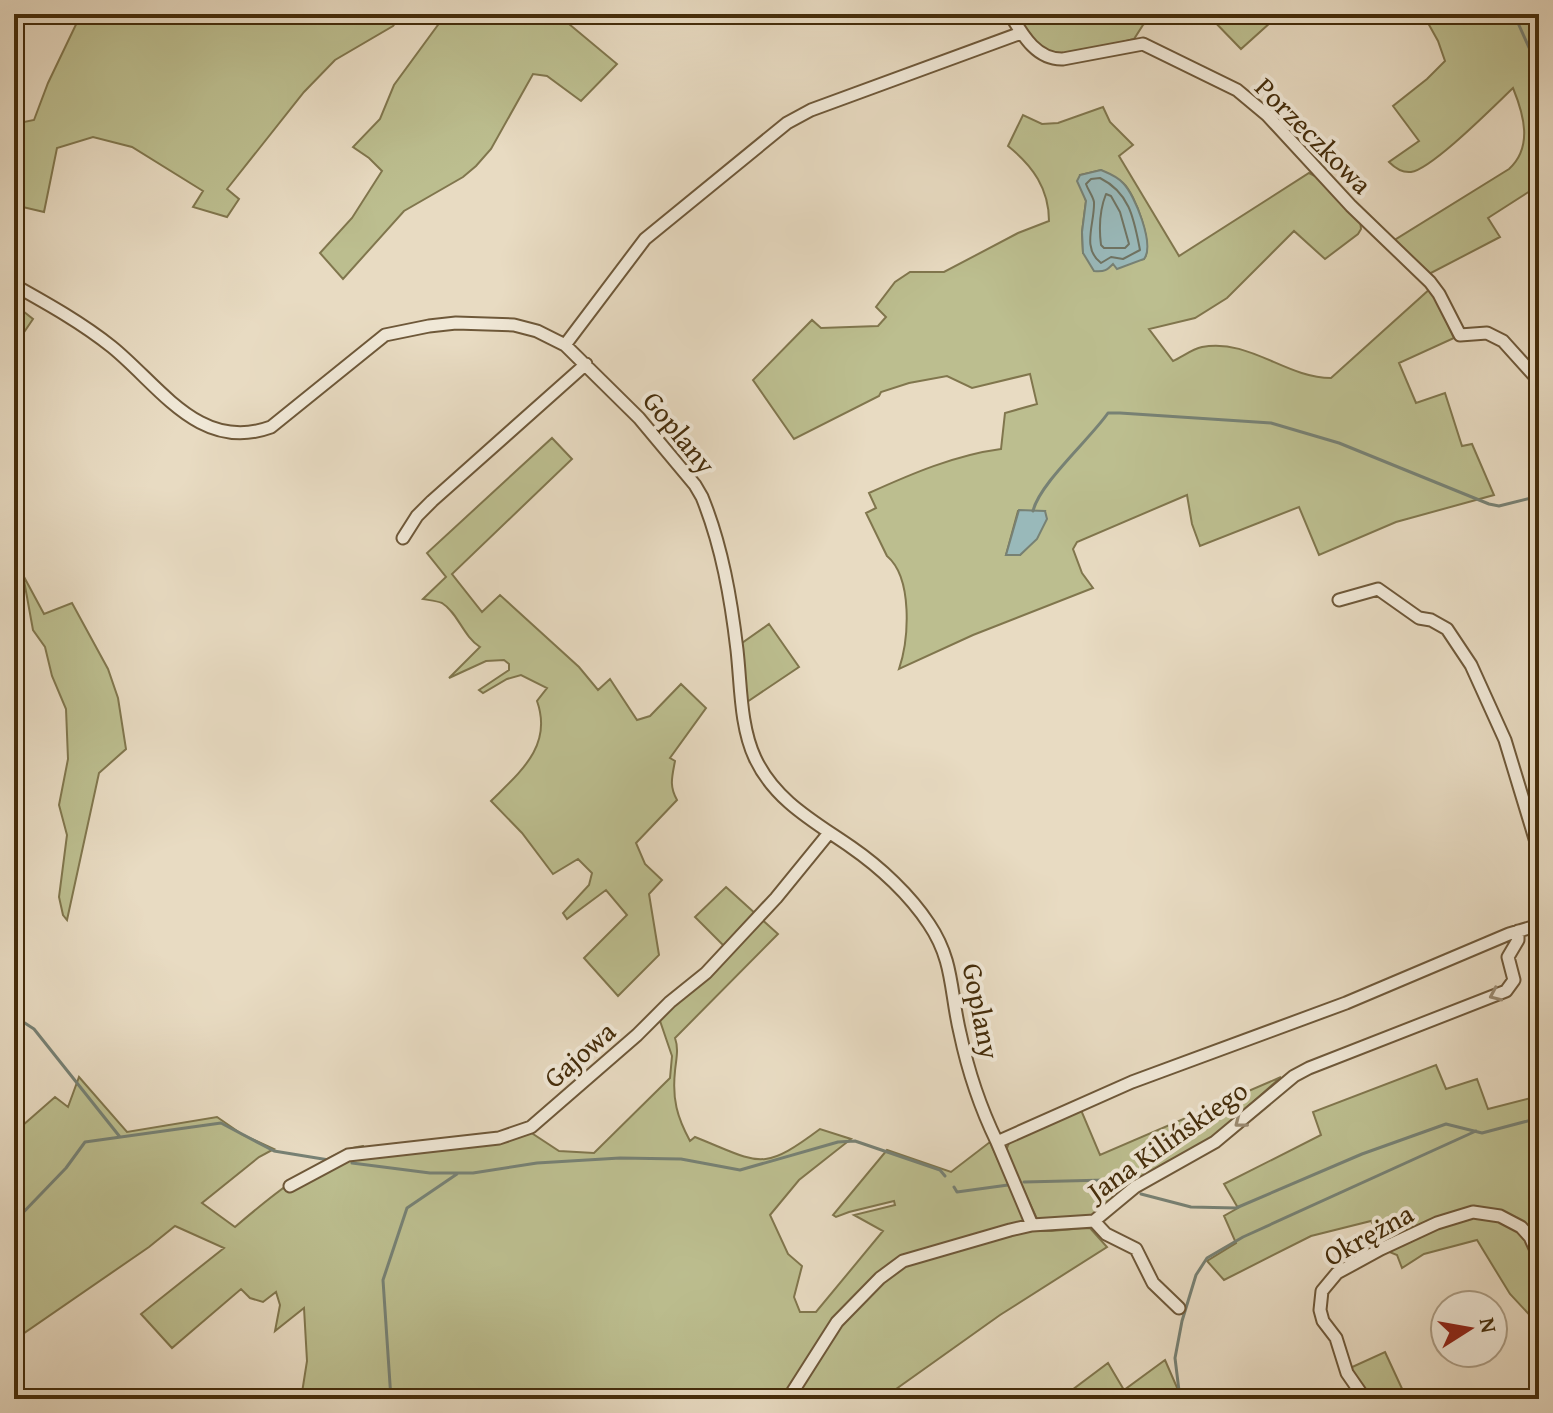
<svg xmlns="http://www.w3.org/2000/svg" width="1553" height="1413" viewBox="0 0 1553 1413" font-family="'Gentium Book Plus',serif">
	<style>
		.green { fill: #bcbe8f; stroke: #80764d; stroke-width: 2; fill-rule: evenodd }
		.water { fill: #99b9ba; stroke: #778174; stroke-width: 2 }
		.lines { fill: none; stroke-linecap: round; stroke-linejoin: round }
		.shore { stroke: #6f7362; stroke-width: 2 }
		.stream { stroke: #778174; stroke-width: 3 }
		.street-casing { stroke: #6e5839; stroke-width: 15 }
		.street { stroke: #f0e8d7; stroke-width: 11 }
		.oneway { stroke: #9a8a71 }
		.labels { text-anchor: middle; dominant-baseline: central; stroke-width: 8; stroke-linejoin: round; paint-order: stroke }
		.street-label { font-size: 28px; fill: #452d0b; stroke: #f0e8d7 }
	</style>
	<rect width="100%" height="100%" fill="#e8dbc2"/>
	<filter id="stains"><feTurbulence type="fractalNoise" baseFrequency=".0025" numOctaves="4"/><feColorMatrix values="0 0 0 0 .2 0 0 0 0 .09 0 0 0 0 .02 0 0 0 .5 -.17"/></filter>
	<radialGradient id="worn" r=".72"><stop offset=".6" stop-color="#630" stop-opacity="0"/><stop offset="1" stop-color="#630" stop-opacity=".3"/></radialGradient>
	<path class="green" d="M81 14H402L393 26 335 60 304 92 227 189 239 199 227 217 193 207 203 191 132 147 93 137 57 148 44 212 14 205V124L34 120 48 83Z
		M446 14H557L617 64 581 101 547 76 533 74 491 149 476 166 463 177 404 211 343 279 320 253 352 218 382 171 369 158 353 147 380 119 394 85Z
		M1014 14H1156L1143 25 1134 39C1113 44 1067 60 1047 52 1032 45 1023 27 1014 14Z
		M1207 14H1280L1241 49Z
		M1423 14H1533L1539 44V203L1530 191 1488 218 1500 237 1429 274 1393 241 1509 169C1533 147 1524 115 1513 88 1495 105 1432 169 1411 172 1402 173 1395 168 1389 162L1419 141 1393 106 1427 79 1445 61 1438 41Z
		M1103 107 1110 122 1133 145 1119 156 1179 256 1309 173 1317 177 1360 220 1361 229 1358 234 1325 259 1294 231 1227 298 1195 318 1149 329 1173 361C1182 357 1192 349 1202 347 1249 338 1286 378 1331 378L1431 288 1454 338 1399 363 1416 403 1445 393 1462 446 1472 444 1494 495 1396 522 1319 555 1299 507 1200 546 1192 524 1187 495 1077 542 1073 549 1082 573 1093 588 973 635 899 669C909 639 913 578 887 556L866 513 876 508 869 493C911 474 955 455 1001 449L1005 413 1037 404 1030 374 972 388 947 376 909 383 881 392 879 396 794 439 753 380 812 320 821 328 878 326 886 317 876 307 895 282 910 272H944L1018 233 1049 221C1049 189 1033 166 1008 146L1023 115 1042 124 1058 123ZM1101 170C1108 174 1117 178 1123 183 1135 193 1154 246 1144 259L1111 265 1083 253 1082 232 1086 201 1080 175ZM1018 511H1045L1037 538 1020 555H1006Z
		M14 304 33 319 14 347Z
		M552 438 572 459 452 574 482 612 500 595 579 667 598 690 610 679 637 720 650 716 681 684 706 708 670 758 675 761C672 777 669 786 677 800L636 843 645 864 662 880 649 894 659 955 618 996 584 958 627 915 606 890 567 919 563 913 589 885 592 873 578 859 553 874 522 833 491 801C520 772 553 746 537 701L547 688 521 675 507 679 483 693 479 690 509 670V664L504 660 486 661 449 678 480 647C463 636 458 613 442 603 437 601 428 600 423 599L446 577 427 553Z
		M23 575 44 614 72 603 108 669 118 698 126 749 99 773 67 920 63 915 59 897 67 835 59 805 68 759 66 709 52 676 45 647 33 630Z
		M769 624 799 667 747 702 742 643Z
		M726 887 778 934 675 1038C679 1049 676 1060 675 1071 672 1099 677 1117 690 1141L695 1137C760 1163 761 1173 820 1129L851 1139 799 1180 770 1215 788 1254 802 1266 794 1297 800 1312H816L883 1231 854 1215 895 1205 894 1201 849 1212 836 1217 833 1215 887 1150 951 1172 990 1142 1029 1229C1046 1234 1071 1228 1090 1228L1107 1247 1000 1315 882 1399H301L307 1361 304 1308 275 1331 280 1305 276 1292 263 1302 250 1298 241 1289 172 1348 141 1314 224 1248 175 1226 149 1247 14 1340V1133L55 1097 68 1107 79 1077 127 1132 217 1117 243 1135 274 1149 259 1157 202 1203 235 1227C264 1202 327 1150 363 1146L364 1155 530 1132 559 1151 594 1153 670 1078 672 1056 658 1015 729 951 695 917Z
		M1436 1065 1446 1089 1477 1079 1488 1109 1539 1096V1248L1498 1211 1472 1206 1384 1243 1371 1221 1311 1236 1224 1280 1207 1261 1236 1243 1224 1216 1238 1208 1224 1184 1321 1135 1313 1112Z
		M1281 1077 1212 1139 1128 1184 1095 1214 1083 1219H1037L1006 1151 1010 1140 1081 1110 1100 1155Z
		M1461 1217 1501 1219 1527 1238 1539 1261V1325L1510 1294 1477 1240 1424 1254 1402 1268 1397 1255 1387 1251Z
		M1385 1352 1404 1393 1395 1396 1396 1399H1368L1350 1368Z
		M1165 1360 1182 1399H1060L1108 1363 1124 1390Z"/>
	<path class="water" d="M1101 170C1108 173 1117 176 1123 183 1135 195 1155 245 1144 259L1117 269 1113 264C1107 270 1105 272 1094 271L1083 253 1082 232 1086 201 1077 181 1080 175Z
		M1019 510 1045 511 1047 519 1037 539 1020 555H1006Z"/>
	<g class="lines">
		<path class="shore" d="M1100 178C1130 193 1134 219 1140 250L1123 259 1111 257 1101 263C1081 248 1095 223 1094 202 1093 196 1088 190 1086 184L1091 179Z
			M1106 194 1111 196 1120 212 1129 244 1125 248H1104L1101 245C1099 229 1100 209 1106 194Z"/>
		<path class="stream" d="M1514 14 1539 70
			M1033 511C1039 484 1090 439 1108 413H1120L1271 423 1339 443 1489 504 1499 506 1539 496
			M14 1016 34 1029 120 1137
			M352 1163 430 1173H473L537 1163 620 1158 681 1159 740 1170 838 1142 855 1141 940 1170 945 1176
			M1024 1182 1107 1180 1123 1189
			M954 1187 957 1192 1008 1185
			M1141 1194 1191 1207 1236 1208 1362 1154 1446 1124 1482 1133 1539 1118
			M14 1222 66 1168 85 1142 221 1123 274 1151 329 1160
			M391 1399 383 1280 407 1208 457 1174
			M1180 1399 1175 1358 1182 1321 1196 1275 1207 1258 1243 1237 1476 1131"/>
		<defs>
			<path id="street" d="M1010 14C1022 34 1036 60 1063 59L1143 44 1237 90 1267 115 1351 206 1430 282 1439 294 1460 335 1487 333 1503 341 1539 381
				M14 285C48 304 82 323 112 347 160 386 200 453 271 427L385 335 429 326 456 323 514 325 537 331 565 345 639 418 695 485 702 497C722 546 731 599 737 650 741 685 740 726 755 758 775 801 815 822 851 847 880 867 910 895 929 924 954 961 950 992 960 1033 968 1071 980 1107 997 1142L1132 1082 1346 1003 1509 934 1539 925
				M565 345 645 239 787 123 811 110 1021 33
				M403 538 417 516 432 501 586 364
				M1339 600 1378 589 1419 618 1431 620 1447 629 1471 665 1505 740 1539 852
				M997 1142 1032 1225
				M290 1186 348 1155 499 1138 531 1127 637 1035 670 1002 706 973 776 898 829 833
				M1094 1221 1106 1234 1136 1249 1153 1283 1179 1308
				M788 1399 837 1322 880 1278 903 1261 1010 1230 1032 1225 1094 1221 1135 1187 1215 1142 1294 1076 1309 1068 1506 991 1514 980 1508 957 1518 940V931
				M1365 1399 1347 1373 1336 1338 1323 1321 1320 1310 1322 1291 1337 1273 1381 1249 1437 1223 1473 1212 1500 1216 1521 1227 1530 1237 1539 1257"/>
		</defs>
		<use href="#street" class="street-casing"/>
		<use href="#street" class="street"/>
	</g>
	<defs><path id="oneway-chevron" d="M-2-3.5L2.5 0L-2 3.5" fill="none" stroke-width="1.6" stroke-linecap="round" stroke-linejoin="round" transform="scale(2)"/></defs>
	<g class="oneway">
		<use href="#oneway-chevron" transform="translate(1495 995) rotate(156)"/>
		<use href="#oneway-chevron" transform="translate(1240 1122) rotate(142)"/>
	</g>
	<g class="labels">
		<g class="street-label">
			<text transform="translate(1314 135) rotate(45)">Porzeczkowa</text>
			<text transform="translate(680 432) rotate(51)">Goplany</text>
			<text transform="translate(982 1011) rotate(79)">Goplany</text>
			<text transform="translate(579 1054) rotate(-41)">Gajowa</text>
			<text transform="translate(1167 1140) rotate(-35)">Jana Kilińskiego</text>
			<text transform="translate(1368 1234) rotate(-29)">Okrężna</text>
		</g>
	</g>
	<rect width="1553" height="1413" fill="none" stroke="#e8dbc2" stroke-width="48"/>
	<rect x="16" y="16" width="1521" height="1381" fill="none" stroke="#452d0b" stroke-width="4"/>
	<rect x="24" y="24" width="1505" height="1365" fill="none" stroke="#452d0b" stroke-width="2"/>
	<g transform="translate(1469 1329) rotate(79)"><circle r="38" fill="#f0e8d7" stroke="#ac9d85" stroke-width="2"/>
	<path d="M0-6L14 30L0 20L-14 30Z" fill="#8f2418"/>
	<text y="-12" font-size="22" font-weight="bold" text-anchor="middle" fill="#452d0b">N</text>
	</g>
	<rect width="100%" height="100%" filter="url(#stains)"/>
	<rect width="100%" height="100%" fill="url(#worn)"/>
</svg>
